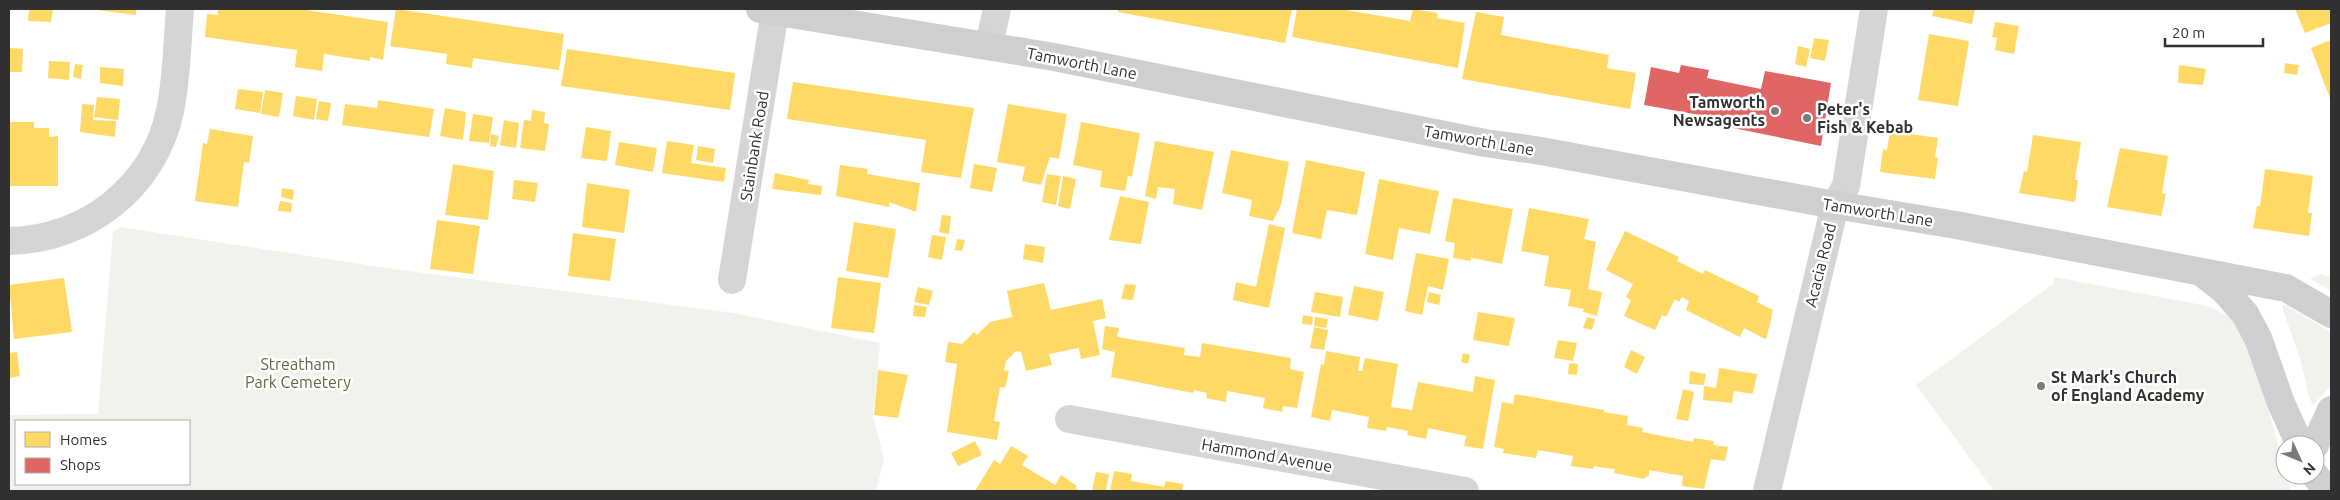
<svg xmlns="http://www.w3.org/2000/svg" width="2340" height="500" viewBox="0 0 2340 500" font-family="Ubuntu,sans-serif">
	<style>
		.green { fill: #f0f2ec; fill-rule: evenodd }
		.homes { fill: #ffd966 }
		.shops { fill: #e06666 }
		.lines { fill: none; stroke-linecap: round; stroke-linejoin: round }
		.street { stroke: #d5d5d5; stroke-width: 28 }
		.secondary { stroke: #cfcfcf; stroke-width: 28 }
		.poi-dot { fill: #797979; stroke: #fff; stroke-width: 2 }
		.labels { text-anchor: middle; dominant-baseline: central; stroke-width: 5; stroke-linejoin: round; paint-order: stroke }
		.street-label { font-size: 16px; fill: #313131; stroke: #fff }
		.poi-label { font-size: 16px; font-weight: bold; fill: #313131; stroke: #fff; text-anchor: start }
		.park-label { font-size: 16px; fill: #5c6943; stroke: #fff }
	</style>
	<rect width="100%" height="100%" fill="#fff"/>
	<path class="green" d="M120 227 393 269 734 313 880 343 873 415 884 459 876 491H9V415L98 414 113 232ZM16 421H189V484H16Z
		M2320 274 2331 277V291L2310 279Z
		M2054 277 2208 306 2228 316 2240 328 2254 359 2291 491H1994L1916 385 2053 284Z
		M2283 304 2331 332V386L2313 405 2309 397 2301 361 2283 310Z"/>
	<path class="homes" d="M29 9H53L51 22 28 21Z
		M89 9H136V15Z
		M218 9H299L388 22 383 60 370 57V61L324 54 322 71 295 67 297 50 205 37 207 14 218 15Z
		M396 9 564 34 559 70 473 58 472 68 446 64 447 54 390 46Z
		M1118 9H1292L1285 43 1118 12Z
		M1297 9H1340L1410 21 1413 9 1438 13 1437 18 1465 23 1458 68 1292 37Z
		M1934 9H1975L1972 24 1932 16Z
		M2295 9H2331V23L2305 33Z
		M1476 12 1504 17 1501 35 1609 55 1607 68 1636 73 1630 109 1462 79Z
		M1995 22 2019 26 2014 54 1995 50 1997 38 1992 37Z
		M1929 34 1969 41 1958 106 1918 100Z
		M1814 38 1829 40 1825 61 1810 58Z
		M2331 40V101L2311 48Z
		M1798 46 1810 49 1806 67 1795 64Z
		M9 48 23 49 22 72H9Z
		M567 49 735 73 730 110 561 86Z
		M49 61 70 62 69 80 48 78Z
		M2285 63 2299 65 2297 75 2284 73Z
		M75 64 83 65 81 79 73 77Z
		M2179 65 2206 69 2203 85 2178 83Z
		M100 67 124 69 123 86 100 83Z
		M793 82 974 108 961 178 921 172 926 140 787 119Z
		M238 89 263 92 260 113 235 109Z
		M265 90 283 93 279 117 261 114Z
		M296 96 317 99 314 120 293 116Z
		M97 97 120 99 118 120 94 117Z
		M378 100 434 109 429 137 342 125 345 104 377 108Z
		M319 101 331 103 328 121 316 119Z
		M82 104 94 105 93 120 116 121 115 137 80 132Z
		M1008 104 1067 114 1059 159 1050 157 1041 185 1022 181 1025 167 997 162Z
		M445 108 466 112 463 140 440 136Z
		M532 110 545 112 544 123 549 124 545 151 520 148 524 120 531 121Z
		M473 114 493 117 489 143 469 141Z
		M504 120 519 123 516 148 500 145Z
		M9 122H34V128H49V137L58 136V186H9Z
		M1081 122 1140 133 1132 177 1128 176 1125 191 1100 187 1102 171 1073 165Z
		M586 127 611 131 607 161 581 158Z
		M210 129 253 136 249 163 244 162 238 207 195 201 203 143 207 144Z
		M1890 131 1938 138 1935 157 1938 158 1935 179 1880 172 1883 149 1887 150Z
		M491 134 499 136 496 147 490 146Z
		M2033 135 2081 142 2075 180H2078L2075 202 2019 193 2024 171 2027 172Z
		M667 141 694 145 691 163 726 168 724 182 662 173Z
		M1155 141 1214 152 1202 210 1173 204 1175 189 1158 187 1156 199 1145 196Z
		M619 142 657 148 653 172 615 165Z
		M698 146 715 149 713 163 696 160Z
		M2120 148 2168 156 2162 193 2166 194 2161 216 2107 207Z
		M1231 150 1289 162 1281 205 1273 221 1249 216 1252 200 1222 193Z
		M1306 160 1365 172 1357 215 1327 210 1321 239 1292 233Z
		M453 164 494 171 488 220 445 215Z
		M974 164 997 168 992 192 970 188Z
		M840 165 868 169 867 174 920 183 916 212 889 202V207L836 196Z
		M2265 169 2313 176 2308 213H2312L2309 236 2253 228 2257 206H2260Z
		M775 173 809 180 808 184 822 186 821 195 772 189Z
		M1047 174 1061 176 1056 205 1042 202Z
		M1063 176 1076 179 1070 209 1058 206Z
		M1379 179 1439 191 1430 234 1399 228 1393 260 1365 254Z
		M514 180 538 183 535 202 512 199Z
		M587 183 630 190 624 233 582 227Z
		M282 188 294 190 293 200 281 197Z
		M1120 196 1149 202 1141 244 1109 240Z
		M1453 198 1513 209 1502 264 1472 258 1473 247 1471 261 1453 258 1455 243 1445 241Z
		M280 201 292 203 291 212 278 211Z
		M1529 208 1589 219 1584 239 1596 242 1588 289 1602 292 1597 316 1583 312 1584 309 1568 306 1571 290 1544 286 1549 256 1521 251Z
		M942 215 951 216 949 234 939 232Z
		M437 220 480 226 473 274 430 269Z
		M854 222 896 229 888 278 846 271Z
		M1269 224 1285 228 1269 308 1233 300 1236 282 1256 287Z
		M1625 231 1679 257 1677 261 1703 274 1705 270 1759 296 1757 302 1773 310 1767 337 1765 339 1744 328 1740 337 1686 310 1689 301 1682 297 1679 302 1675 299 1666 317 1662 315 1655 330 1624 316 1631 300 1626 297 1633 284 1606 270Z
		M573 233 616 239 610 281 568 276Z
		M932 235 946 237 942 260 928 257Z
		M957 239 965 240 962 251 955 250Z
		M1025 244 1045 247 1043 263 1023 259Z
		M1416 253 1449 259 1443 290 1428 286 1422 315 1405 311Z
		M838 277 881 283 874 333 831 328Z
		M64 278 72 332 14 339 9 285Z
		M1044 283 1051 310 1102 299 1106 318 1093 321 1100 355 1081 359 1079 348 1049 354 1052 365 1026 371 1021 352 1016 351 1006 361 1004 370 1009 371 1005 388 1000 387 994 421 1000 422 997 440 947 432 957 364 945 362 948 342 962 344 974 332 977 335 990 322 1012 317 1007 291Z
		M1125 284 1136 285 1133 300 1121 299Z
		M1354 286 1384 292 1378 321 1348 315Z
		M918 287 933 291 929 305 914 302Z
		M1315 292 1343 297 1340 317 1311 312Z
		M1429 292 1441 295 1439 305 1427 302Z
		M914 305 927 307 925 317 913 316Z
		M1478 312 1515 318 1509 346 1473 340Z
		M1303 315 1313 317 1312 325 1302 324Z
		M1315 317 1328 319 1326 328 1314 326Z
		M1587 317 1595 319 1592 330 1583 328Z
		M1105 326 1119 328 1117 337 1185 348 1184 355 1200 357 1202 343 1291 358 1290 369 1304 372 1297 408 1283 406 1282 412 1263 408 1265 398 1227 391 1226 402 1206 398 1207 393 1194 390 1193 393 1111 377 1115 352 1102 349Z
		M1314 327 1328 330 1324 350 1310 348Z
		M1558 340 1577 343 1573 361 1554 358Z
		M1631 350 1645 357 1637 374 1624 367Z
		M1326 351 1360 357 1358 371H1362L1365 358 1398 364 1391 407 1412 410 1418 382 1473 392 1475 376 1495 380 1483 449 1464 446 1466 436 1428 428 1426 439 1407 435 1408 431 1387 427 1386 431 1367 428 1369 417 1332 410 1330 421 1311 417 1321 364 1324 365Z
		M17 352 20 376 9 378V353Z
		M1463 353 1470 355 1468 364 1461 362Z
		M1569 363 1578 364 1577 375 1568 374Z
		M1719 368 1757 374 1753 394 1734 391 1732 403 1703 400 1704 386 1716 388Z
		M878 370 908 375 898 418 874 415Z
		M1690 371 1706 374 1704 385 1689 384Z
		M1683 389 1694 392 1688 421 1676 419Z
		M1515 394 1604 410V412L1628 416 1627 425 1643 428 1642 432 1693 442 1694 438 1714 441 1713 445 1728 447 1725 461 1711 459 1704 489 1682 486 1683 476 1649 470V475L1644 479 1614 473 1615 469 1605 468 1594 466 1593 469 1571 466 1573 456 1538 450 1536 458 1503 453 1504 449 1494 447 1502 402 1513 404Z
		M975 441 982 455 958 466 951 453Z
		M1011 446 1028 456 1022 465 1055 485 1061 475 1077 486 1075 488 1080 491H975L994 460 1000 464Z
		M1114 471 1132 474 1131 481 1164 487 1166 481 1183 484 1182 491H1110Z
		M1096 472 1109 474 1106 491H1092Z"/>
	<path class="shops" d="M1681 65 1709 70 1707 78 1761 89 1765 71 1831 83 1821 146 1699 121 1700 115 1644 105 1651 67 1679 73Z"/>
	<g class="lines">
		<path class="street" d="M989 45 997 9
			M9 241C86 240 154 187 170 111 177 78 177 42 180 9
			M732 280 775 11
			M1069 419 1465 491
			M1767 491 1835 205 1846 186 1874 9"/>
		<path class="secondary" d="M760 9 1054 57 1485 143 1535 150 1835 205 1956 225 2286 288 2331 314
			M2201 272 2225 291 2245 314 2258 338 2281 403 2300 445
			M2315 445 2331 410
			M2315 475 2327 491"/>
	</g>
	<g class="poi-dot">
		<circle cx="1775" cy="111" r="5"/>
		<circle cx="1807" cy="118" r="5"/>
		<circle cx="2041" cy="386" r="5"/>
	</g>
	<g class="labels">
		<g class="street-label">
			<text transform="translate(1082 63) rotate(11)">Tamworth Lane</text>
			<text transform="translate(1479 140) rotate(10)">Tamworth Lane</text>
			<text transform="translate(754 146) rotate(-81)">Stainbank Road</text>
			<text transform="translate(1878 212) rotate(9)">Tamworth Lane</text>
			<text transform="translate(1820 265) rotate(-76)">Acacia Road</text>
			<text transform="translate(1267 455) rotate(10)">Hammond Avenue</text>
		</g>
		<g class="poi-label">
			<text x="1765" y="102" text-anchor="end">Tamworth<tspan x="1765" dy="18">Newsagents</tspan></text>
			<text x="1817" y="109">Peter's<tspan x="1817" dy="18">Fish &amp; Kebab</tspan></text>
			<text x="2051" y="377">St Mark's Church<tspan x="2051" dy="18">of England Academy</tspan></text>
		</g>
		<g class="park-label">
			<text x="298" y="364">Streatham<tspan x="298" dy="18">Park Cemetery</tspan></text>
		</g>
	</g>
	<rect width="2340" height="500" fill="none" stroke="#313131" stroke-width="20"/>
	<rect x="15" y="420" width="175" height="65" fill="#ffffff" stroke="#adadad"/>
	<rect x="25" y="432" width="25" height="15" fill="#ffd966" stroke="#adadad"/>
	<text x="60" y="445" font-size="15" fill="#313131">Homes</text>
	<rect x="25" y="458" width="25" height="15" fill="#e06666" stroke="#adadad"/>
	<text x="60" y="470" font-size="15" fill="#313131">Shops</text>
	<g transform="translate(2300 460) rotate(134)"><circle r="24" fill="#ffffff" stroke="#adadad"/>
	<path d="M0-4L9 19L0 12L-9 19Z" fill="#797979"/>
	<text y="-8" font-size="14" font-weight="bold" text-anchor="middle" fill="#313131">N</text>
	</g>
	<path d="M2165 38v8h98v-8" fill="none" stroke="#313131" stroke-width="2.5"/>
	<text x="2172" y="38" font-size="15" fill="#313131" stroke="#ffffff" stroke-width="4" paint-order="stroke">20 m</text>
</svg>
